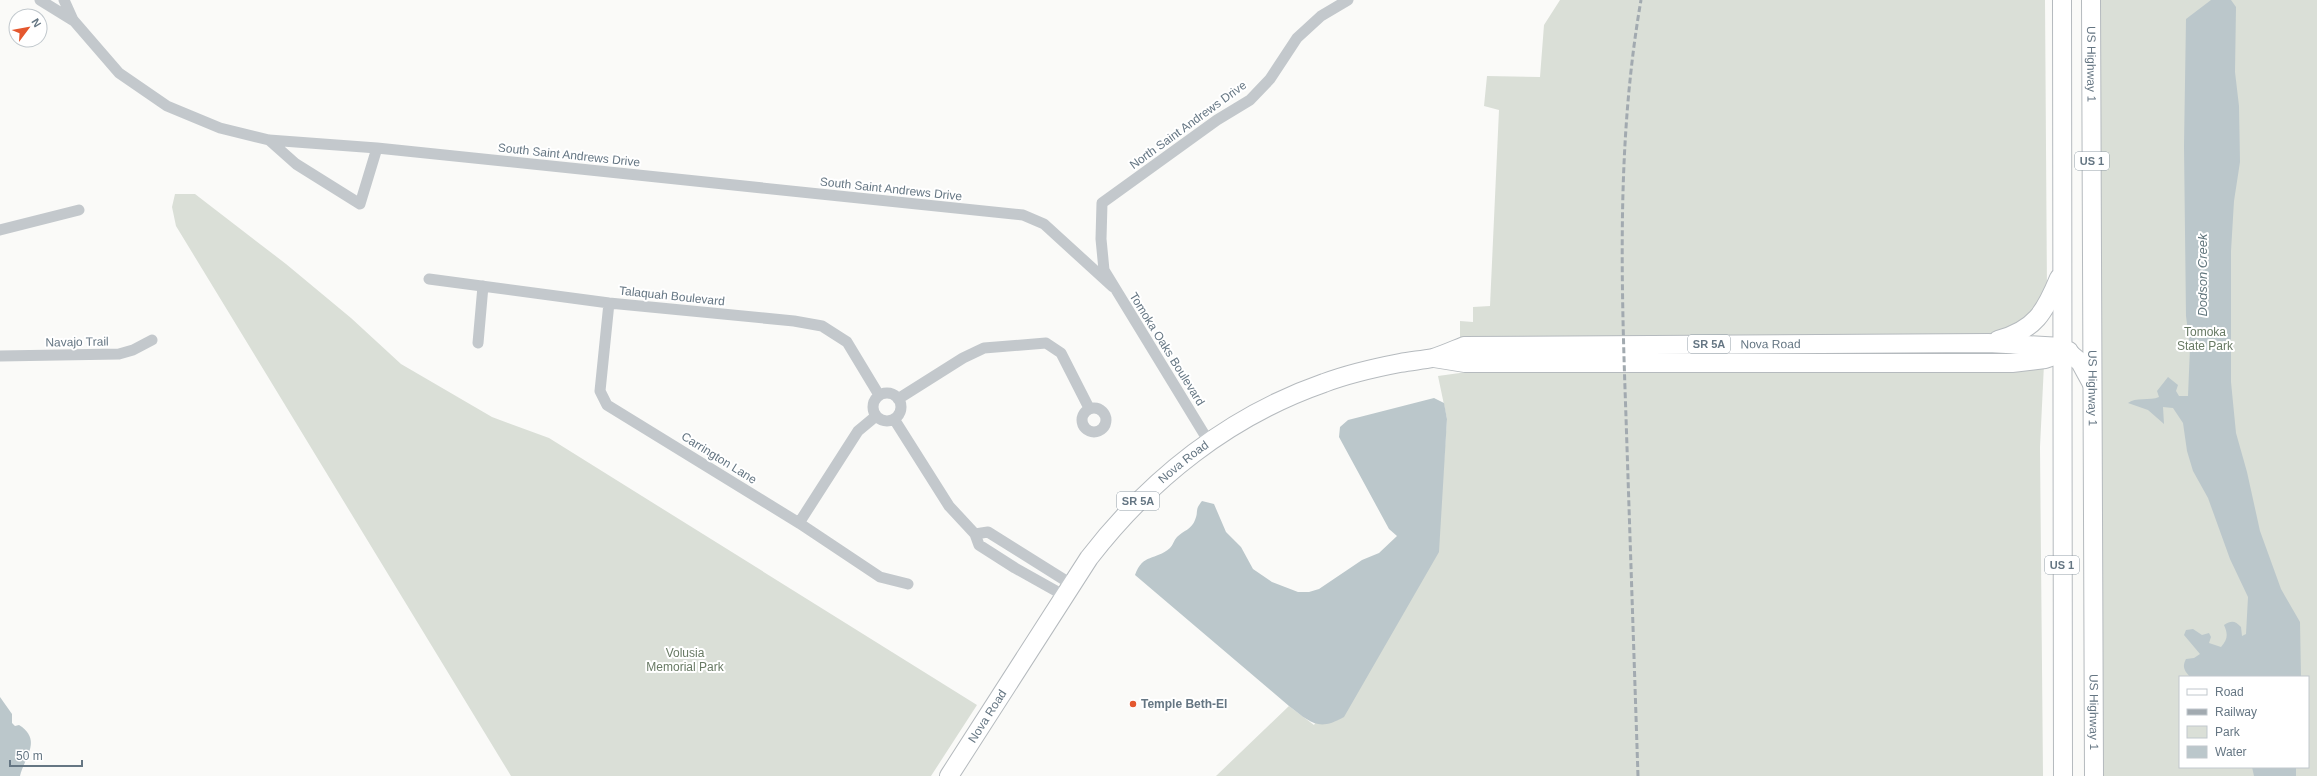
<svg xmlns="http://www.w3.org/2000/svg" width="2317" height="776" viewBox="0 0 2317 776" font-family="Arial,sans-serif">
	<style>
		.green { fill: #dadfd7; fill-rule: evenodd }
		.water { fill: #bbc7cb }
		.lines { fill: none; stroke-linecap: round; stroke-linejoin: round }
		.primary-casing { stroke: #b5babe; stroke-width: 20 }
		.minor { stroke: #c3c8cc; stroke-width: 11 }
		.primary { stroke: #fff; stroke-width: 18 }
		.rail { stroke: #a2aab0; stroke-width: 3; stroke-dasharray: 6 3; stroke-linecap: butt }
		.poi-dot { fill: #e4572e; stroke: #fff; stroke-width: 1.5 }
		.labels { text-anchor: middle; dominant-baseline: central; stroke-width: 4; stroke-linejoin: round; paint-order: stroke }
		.shield { fill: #fff; stroke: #939fa8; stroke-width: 1 }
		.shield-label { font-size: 11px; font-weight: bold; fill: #657683 }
		.street-label { font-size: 12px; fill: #657683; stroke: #fff }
		.park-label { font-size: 12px; fill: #687a64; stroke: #fff }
		.poi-label { font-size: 12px; font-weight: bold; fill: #657683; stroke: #fff; text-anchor: start }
		.water-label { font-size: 13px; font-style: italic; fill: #60757c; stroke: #fff }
	</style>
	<rect width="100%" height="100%" fill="#fafaf8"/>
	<path class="green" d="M1560 0H2045L2047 293 2032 317 1988 338 1460 340V321L1473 322V307L1490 306 1499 110 1484 106 1487 76 1540 77 1544 25Z
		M2091 0H2317V776H2094ZM2180 677H2308V767H2180Z
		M175 194H195L286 264 351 318 401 364 492 417 549 438 977 705 931 776H511L176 226 172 207Z
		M2044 364 2040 447 2043 776H1216L1289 706 1314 725 1442 487 1447 419 1438 376 1503 367Z"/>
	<path class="water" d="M2211 0H2231L2236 7 2235 72 2239 106 2240 162 2234 201 2231 251V382L2236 433 2247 472 2260 531 2281 589 2300 622 2301 677H2190C2184 670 2182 667 2186 659L2194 658 2200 654 2184 635 2186 630 2193 629 2202 635 2209 633 2211 637 2209 643 2221 647C2228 639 2228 634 2224 625 2232 620 2235 621 2241 627L2242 636 2246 634 2248 597 2230 559 2208 498 2193 471 2187 451 2183 423 2173 408 2163 407 2164 424 2148 410 2128 403C2135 397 2150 401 2159 397L2157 391 2168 377 2178 385 2176 391 2179 396H2188L2190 347 2186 316 2184 146 2186 19Z
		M1434 398 1444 403 1447 419 1439 552 1344 717C1318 732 1310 722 1289 706L1135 575C1143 553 1155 561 1170 548 1173 545 1174 540 1177 537 1183 531 1192 529 1195 520 1199 511 1194 511 1202 501L1214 504 1226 532 1241 547 1253 569 1272 582 1298 592H1309L1319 589 1362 560 1379 553 1397 536 1389 529 1339 437 1340 427 1348 420Z
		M0 697 12 714V723L15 726 19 725C43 740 24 758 20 776H0Z
		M2252 767H2296V776H2254Z"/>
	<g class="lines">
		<defs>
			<g id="primary">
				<path d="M2062 0 2063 776"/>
				<path id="s1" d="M2091 0 2094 776"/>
				<path d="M1998 340C2035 330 2045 312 2059 278"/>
				<path d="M1434 358 1465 363H2012L2045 359 2069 351"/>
				<path id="s2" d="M949 776 1089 558C1150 479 1229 416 1324 383 1348 374 1374 368 1400 363 1411 361 1422 360 1433 358 1443 355 1454 350 1464 346L1988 343 2062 347 2080 362 2092 384"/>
			</g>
		</defs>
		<use href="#primary" class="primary-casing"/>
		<path class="minor" d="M40 0 74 21 119 73 167 106 220 128 269 140 377 148 1023 215 1044 224 1113 287
			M64 0 73 20
			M269 140 296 164 360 204 377 148
			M0 230 79 210
			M429 279 609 303 794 321 822 326 847 342 879 395
			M609 303 600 391 607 405 799 523 880 577 908 584
			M478 343 483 286
			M0 356 119 354 133 350 152 340
			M873 407a14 14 0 1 1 28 0a14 14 0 1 1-28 0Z
			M898 399 963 358 984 348 1046 343 1061 353 1089 408
			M1082 420a12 12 0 1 1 24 0a12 12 0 1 1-24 0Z
			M894 419 949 506 975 534 979 545 1015 568 1065 596
			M1209 442 1104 270 1101 239 1102 203 1217 120 1250 100 1270 79 1297 38 1321 16 1348 0
			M799 523 858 431 876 416
			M975 534 988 532 1071 584"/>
		<use href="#primary" class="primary"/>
		<path class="rail" d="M1638 776C1634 656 1630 537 1626 417 1621 277 1617 138 1641 0"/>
	</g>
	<circle class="poi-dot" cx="1133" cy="704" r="4"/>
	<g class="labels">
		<g class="shield">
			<rect x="2075" y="152" width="34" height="18" rx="3"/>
			<rect x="1688" y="335" width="42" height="18" rx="3"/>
			<rect x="1117" y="492" width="42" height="18" rx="3"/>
			<rect x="2045" y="556" width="34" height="18" rx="3"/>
		</g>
		<g class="shield-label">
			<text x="2092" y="161">US 1</text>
			<text x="1709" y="344">SR 5A</text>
			<text x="1138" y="501">SR 5A</text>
			<text x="2062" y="565">US 1</text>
		</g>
		<g class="street-label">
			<text stroke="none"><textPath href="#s1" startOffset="64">US Highway 1</textPath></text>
			<text transform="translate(1188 125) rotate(-36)">North Saint Andrews Drive</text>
			<text transform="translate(569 155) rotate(6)">South Saint Andrews Drive</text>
			<text transform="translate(891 189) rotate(6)">South Saint Andrews Drive</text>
			<text transform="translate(672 296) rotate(6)">Talaquah Boulevard</text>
			<text transform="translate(77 342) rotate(-1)">Navajo Trail</text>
			<text stroke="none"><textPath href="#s2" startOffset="1008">Nova Road</textPath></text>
			<text transform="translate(1167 349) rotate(58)">Tomoka Oaks Boulevard</text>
			<text stroke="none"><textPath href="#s1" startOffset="388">US Highway 1</textPath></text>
			<text transform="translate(719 458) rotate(32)">Carrington Lane</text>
			<text stroke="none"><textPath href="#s2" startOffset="394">Nova Road</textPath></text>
			<text stroke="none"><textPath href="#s1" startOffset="712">US Highway 1</textPath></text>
			<text stroke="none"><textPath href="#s2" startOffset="71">Nova Road</textPath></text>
		</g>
		<g class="park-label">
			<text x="2205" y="332">Tomoka<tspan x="2205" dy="14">State Park</tspan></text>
			<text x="685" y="653">Volusia<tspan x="685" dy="14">Memorial Park</tspan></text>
		</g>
		<g class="poi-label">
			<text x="1141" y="704">Temple Beth-El</text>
		</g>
		<g class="water-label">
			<text transform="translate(2202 275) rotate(-90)">Dodson Creek</text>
		</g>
	</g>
	<rect x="2179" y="676" width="130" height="92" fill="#ffffff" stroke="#c1c8cd"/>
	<rect x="2187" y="689" width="20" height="6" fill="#ffffff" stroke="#c1c8cd"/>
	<text x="2215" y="696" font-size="12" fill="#657683">Road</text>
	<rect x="2187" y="709" width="20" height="6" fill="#a2aab0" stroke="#c1c8cd"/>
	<text x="2215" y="716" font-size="12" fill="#657683">Railway</text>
	<rect x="2187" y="726" width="20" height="12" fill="#dadfd7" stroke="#c1c8cd"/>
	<text x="2215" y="736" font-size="12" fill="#657683">Park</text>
	<rect x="2187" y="746" width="20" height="12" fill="#bbc7cb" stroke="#c1c8cd"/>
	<text x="2215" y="756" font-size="12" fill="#657683">Water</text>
	<g transform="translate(28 28) rotate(58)"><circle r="19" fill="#ffffff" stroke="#c1c8cd"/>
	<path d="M0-3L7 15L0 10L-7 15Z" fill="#e4572e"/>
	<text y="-6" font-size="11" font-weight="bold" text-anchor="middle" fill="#657683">N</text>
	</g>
	<path d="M10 760v6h72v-6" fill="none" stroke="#657683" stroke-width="2"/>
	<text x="16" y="760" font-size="12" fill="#657683" stroke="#ffffff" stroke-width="3" paint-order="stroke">50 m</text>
</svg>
